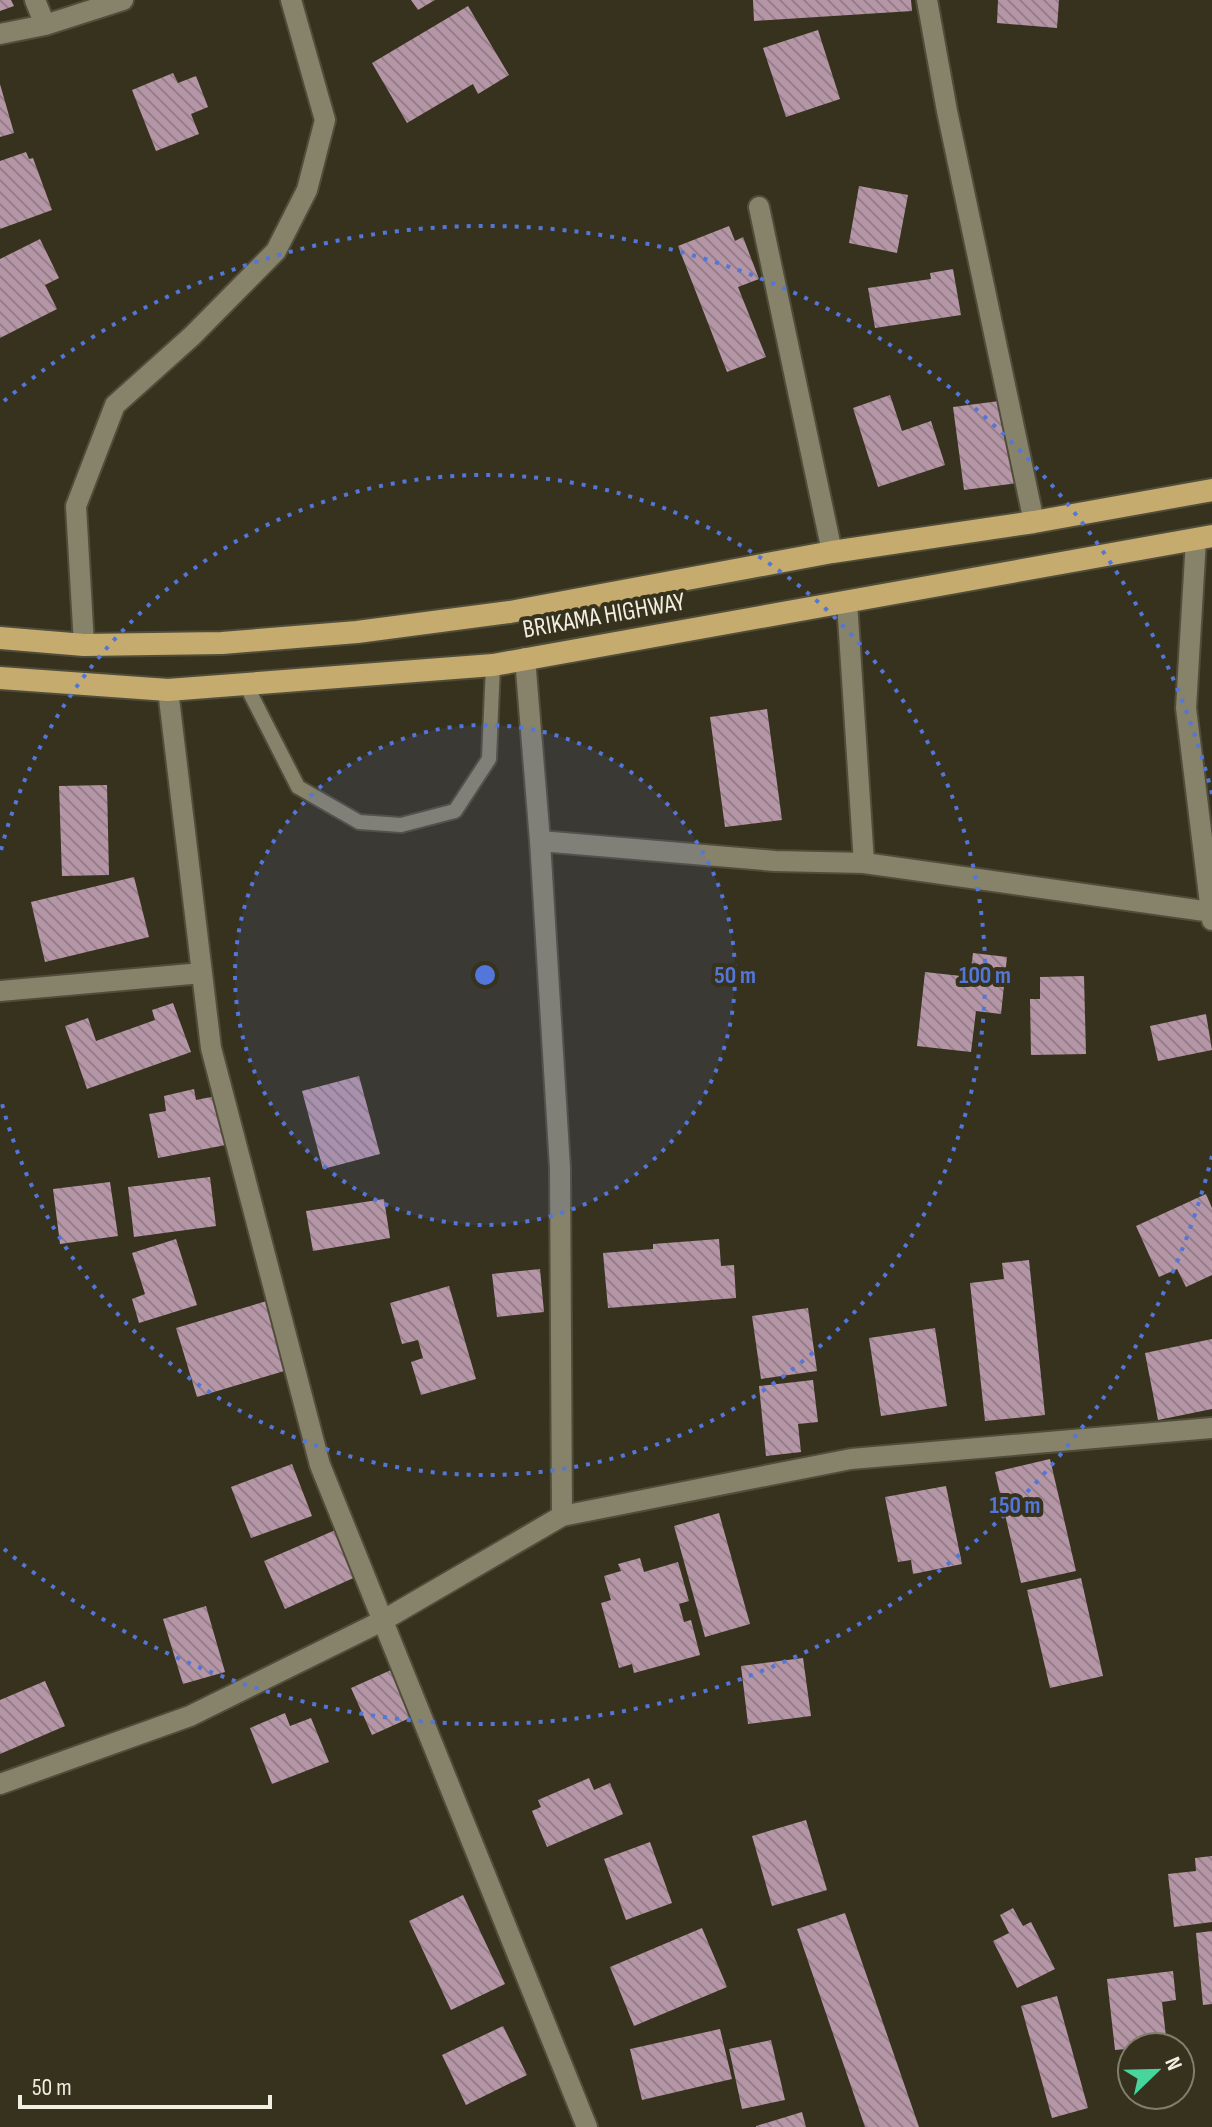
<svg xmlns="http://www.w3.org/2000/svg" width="1212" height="2127" viewBox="0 0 1212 2127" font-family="'Sofia Sans Condensed',sans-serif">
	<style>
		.building { fill: url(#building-back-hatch) }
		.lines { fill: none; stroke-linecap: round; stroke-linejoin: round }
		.service-casing { stroke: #514d3b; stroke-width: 18 }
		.minor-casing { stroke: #514d3b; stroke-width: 24 }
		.trunk-casing { stroke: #514d3b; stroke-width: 26 }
		.service { stroke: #87826a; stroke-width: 14 }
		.minor { stroke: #87826a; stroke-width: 20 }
		.trunk { stroke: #c6ab6e; stroke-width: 22 }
		.ring { fill: none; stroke: #5276da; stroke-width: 4; stroke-dasharray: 4 8 }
		.labels { text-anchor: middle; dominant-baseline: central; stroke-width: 8; stroke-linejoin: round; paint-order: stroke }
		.street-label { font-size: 26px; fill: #f1efe2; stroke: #37321d }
		.centre { fill: #5276da; stroke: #37321d; stroke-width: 4 }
		.ring-label { font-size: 24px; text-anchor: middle; font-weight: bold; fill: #5276da; stroke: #37321d; stroke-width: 8; stroke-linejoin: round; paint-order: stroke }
	</style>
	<defs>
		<pattern id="building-back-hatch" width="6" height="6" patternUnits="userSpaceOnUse" patternTransform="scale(2)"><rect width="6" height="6" fill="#b596a7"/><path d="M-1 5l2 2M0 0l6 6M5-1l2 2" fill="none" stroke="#947f89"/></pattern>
	</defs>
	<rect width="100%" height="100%" fill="#37321d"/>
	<path class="building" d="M0 0H11L14 6 0 11Z
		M411 0H435L418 10Z
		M753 0H911L912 11 754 21Z
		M998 0H1059L1057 28 997 23Z
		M468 6 509 75 478 94 473 84 407 123 372 63Z
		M818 30 840 99 786 117 763 48Z
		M173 73 178 83 196 76 208 107 191 114 199 134 156 151 132 90Z
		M0 84 14 133 0 137Z
		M26 152 29 159 33 158 52 210 0 229V161Z
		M859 186 908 195 897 253 849 243Z
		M729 226 735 241 743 237 759 279 738 287 766 357 727 372 678 246Z
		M40 239 59 278 45 285 57 309 0 338V259Z
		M953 269 961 315 875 328 868 288 931 279 930 273Z
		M890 395 902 431 931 421 945 465 878 487 853 408Z
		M1007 400 1018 483 964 490 953 407Z
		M767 709 782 820 725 827 710 717Z
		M107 785 109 875 62 876 59 786Z
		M134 877 149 937 45 962 31 902Z
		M973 953 1007 957 1001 1014 976 1011 971 1052 917 1046 925 972 970 977Z
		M1084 976 1086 1054 1031 1055 1030 999H1040V977Z
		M173 1003 191 1052 87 1089 65 1026 88 1018 96 1041 155 1020 152 1010Z
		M1206 1014 1212 1050 1158 1061 1150 1026Z
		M359 1076 380 1154 323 1169 302 1091Z
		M194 1089 196 1100 221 1095 231 1144 158 1158 149 1114 166 1111 164 1096Z
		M210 1177 216 1226 134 1237 128 1187Z
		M110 1182 118 1236 60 1244 53 1189Z
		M1206 1194 1212 1208V1275L1186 1287 1177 1269 1159 1277 1136 1226Z
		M384 1199 390 1238 313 1251 306 1211Z
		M176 1239 197 1305 139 1323 132 1299 145 1294 132 1253Z
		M719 1239 721 1266 734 1265 736 1298 608 1308 603 1253 653 1249V1244Z
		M1029 1260 1045 1415 985 1421 970 1283 1004 1279 1002 1263Z
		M540 1269 544 1312 497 1317 492 1274Z
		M449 1286 476 1379 421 1395 411 1362 423 1358 418 1340 402 1344 390 1303Z
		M270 1300 291 1369 197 1397 176 1328Z
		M808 1308 817 1371 761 1379 752 1316Z
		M935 1328 947 1406 881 1416 869 1338Z
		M1212 1339V1409L1158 1420 1145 1353Z
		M813 1380 818 1422 798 1424 801 1452 766 1456 759 1386Z
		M1050 1459 1076 1571 1021 1583 995 1472Z
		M292 1464 312 1516 251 1538 231 1487Z
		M946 1486 962 1564 913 1574 911 1560 898 1562 885 1497Z
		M719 1513 750 1624 705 1637 674 1526Z
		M340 1528 360 1575 285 1609 264 1561Z
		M640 1558 644 1572 678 1562 689 1601 679 1604 684 1622 691 1620 700 1655 634 1673 632 1664 619 1668 601 1603 611 1600 604 1576 621 1571 618 1564Z
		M1081 1578 1103 1676 1050 1688 1027 1590Z
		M206 1606 225 1672 183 1684 163 1619Z
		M803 1658 811 1716 748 1724 741 1666Z
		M391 1670 412 1717 372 1735 351 1688Z
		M45 1681 65 1726 0 1754V1700Z
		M285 1713 290 1726 311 1718 329 1762 272 1784 250 1728Z
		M589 1778 594 1790 610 1783 623 1814 547 1847 532 1811 541 1807 538 1800Z
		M806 1820 827 1890 772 1906 752 1836Z
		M650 1842 672 1903 626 1920 604 1859Z
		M1212 1856V1922L1174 1927 1168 1874 1196 1871 1195 1858Z
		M463 1895 505 1984 451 2010 409 1921Z
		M1013 1908 1023 1926 1031 1922 1055 1969 1017 1988 993 1941 1009 1933 1000 1915Z
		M845 1913 919 2127H865L797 1929Z
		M702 1928 727 1987 634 2026 610 1967Z
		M1212 1931V2004L1203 2005 1196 1933Z
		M1173 1971 1176 2000 1162 2002 1167 2045 1115 2050 1107 1979Z
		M1057 1996 1088 2108 1052 2118 1021 2006Z
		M503 2026 527 2075 466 2105 442 2055Z
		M720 2029 732 2079 642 2100 630 2049Z
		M771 2040 785 2100 742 2109 729 2049Z
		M802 2112 806 2127H756V2126Z"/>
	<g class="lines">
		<defs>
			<path id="service" d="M246 685 298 787 359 822 401 825 455 811 489 759 493 665"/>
			<path id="minor" d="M35 0 45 25
				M927 0 947 111 1034 522
				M0 34 45 25 123 0
				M759 207 832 552
				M1196 539 1186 708 1212 920
				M847 602 864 863
				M84 645 76 506 115 405 192 336 276 251 307 190 325 120 291 0
				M525 658 540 841 560 1168 562 1516
				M168 690 211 1048 320 1465 587 2127
				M540 841 775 861 864 863 1212 912
				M0 991 202 973
				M0 1784 190 1716 382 1621 562 1516 851 1459 1212 1428"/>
			<path id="trunk" d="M0 638 84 645 222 643 357 632 510 612 832 552 1034 522 1212 490
				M0 678 168 690 493 665 1212 536"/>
		</defs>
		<use href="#service" class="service-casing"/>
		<use href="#minor" class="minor-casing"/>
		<use href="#trunk" class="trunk-casing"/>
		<use href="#service" class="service"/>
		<use href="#minor" class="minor"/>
		<use href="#trunk" class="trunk"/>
	</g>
	<circle cx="485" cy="975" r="250" fill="#5276da" fill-opacity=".12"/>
	<g class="ring">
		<circle cx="485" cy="975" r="250"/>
		<path d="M1 850A500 500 0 1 1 1 1100"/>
		<path d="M1212 1156A749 749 0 0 1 4 1549M4 401A749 749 0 0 1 1212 794"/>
	</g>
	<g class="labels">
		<g class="street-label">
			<text transform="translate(604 616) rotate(-10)">BRIKAMA HIGHWAY</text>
		</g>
	</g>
	<circle cx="485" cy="975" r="12" class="centre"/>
	<g class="ring-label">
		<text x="735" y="983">50 m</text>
		<text x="985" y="983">100 m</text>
		<text x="1015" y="1513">150 m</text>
	</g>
	<g transform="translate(1156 2071) rotate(67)"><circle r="38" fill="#37321d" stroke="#817e6c" stroke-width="2"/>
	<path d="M0-6L14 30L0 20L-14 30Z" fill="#47d49d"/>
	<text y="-12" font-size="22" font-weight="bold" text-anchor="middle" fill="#f1efe2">N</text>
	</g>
	<path d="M20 2095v12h250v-12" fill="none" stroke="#f1efe2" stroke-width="4"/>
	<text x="32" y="2095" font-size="24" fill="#f1efe2" stroke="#37321d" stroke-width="6" paint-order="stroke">50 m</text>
</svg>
